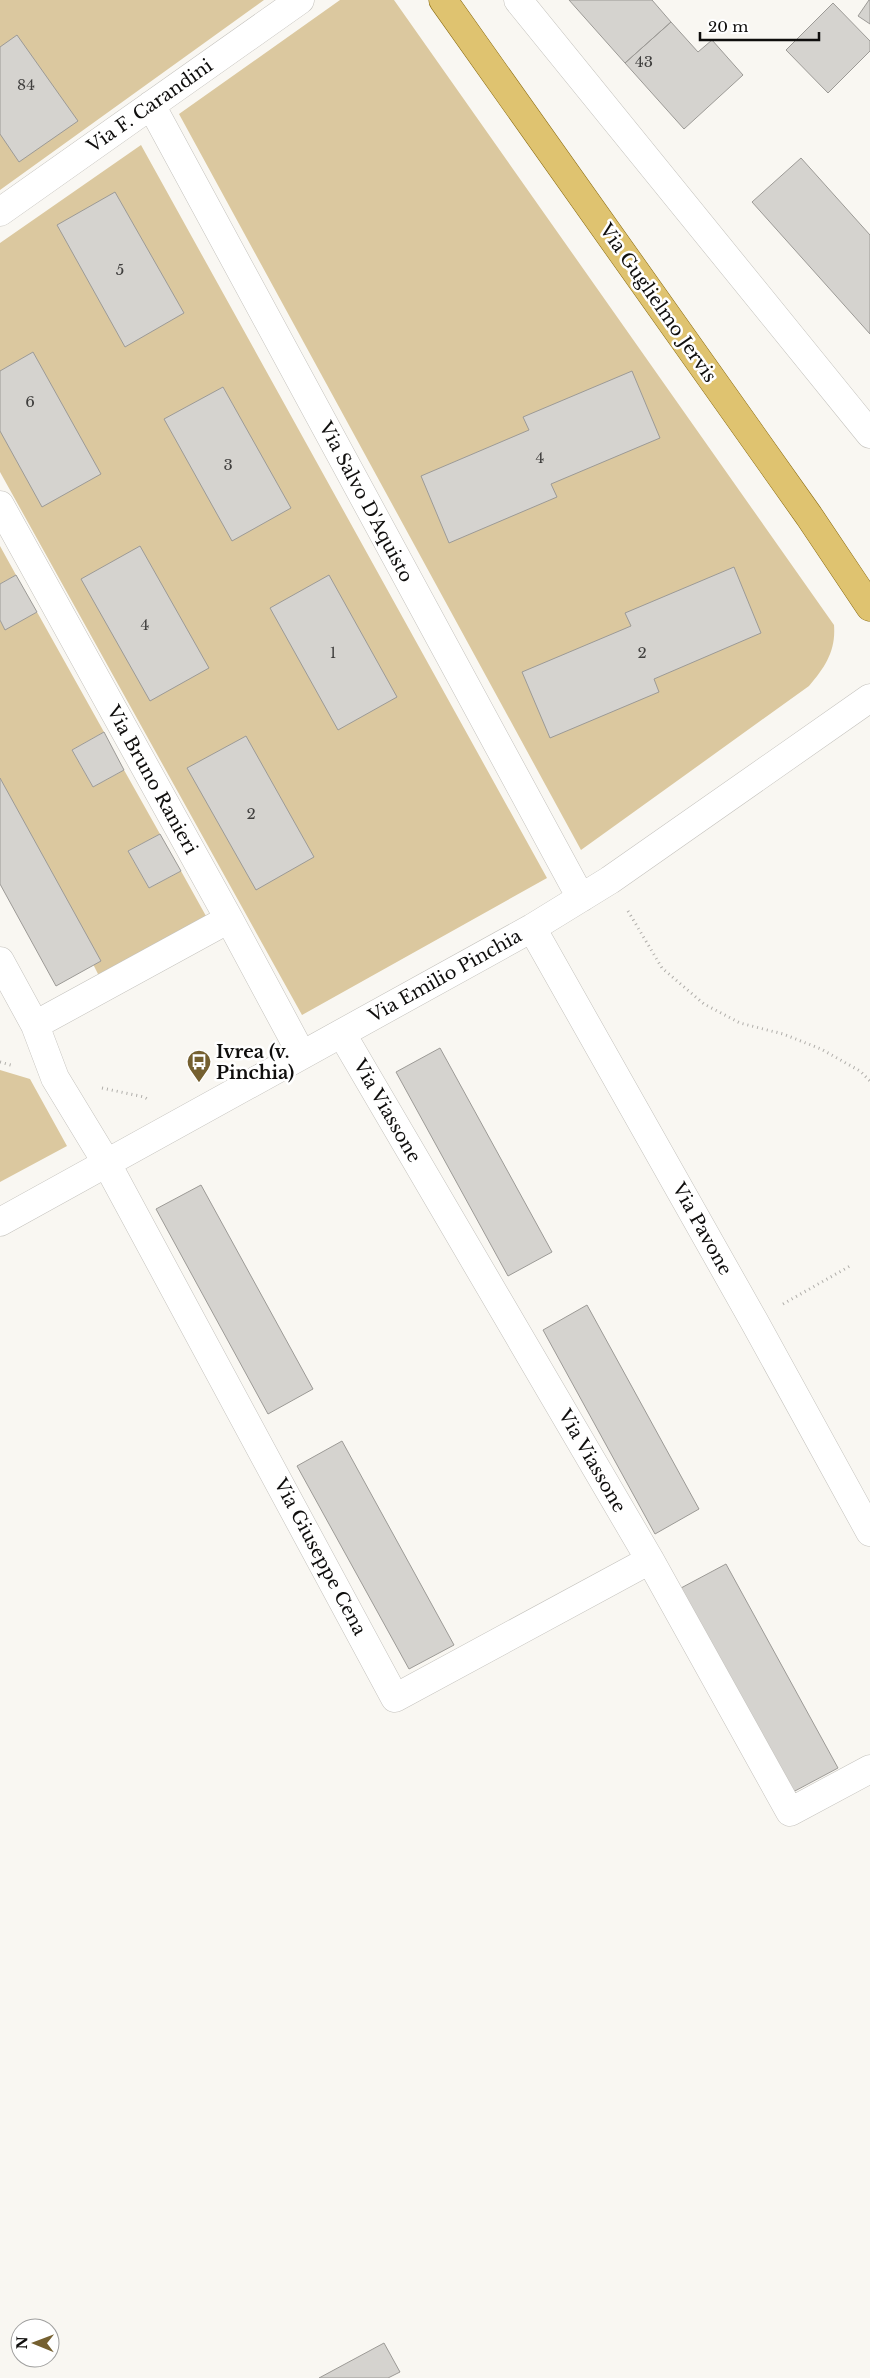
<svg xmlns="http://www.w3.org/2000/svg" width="870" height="2378" viewBox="0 0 870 2378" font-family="'Libre Baskerville',serif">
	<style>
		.green { fill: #dbc89f }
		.building { fill: #d5d3cf; stroke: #9c9a96 }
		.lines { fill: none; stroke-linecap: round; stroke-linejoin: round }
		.minor-casing { stroke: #c4c2bd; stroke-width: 29 }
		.major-casing { stroke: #896a10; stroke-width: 29 }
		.path { stroke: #b0aeaa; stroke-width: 3; stroke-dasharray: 1 4; stroke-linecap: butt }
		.minor { stroke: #fff; stroke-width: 28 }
		.major { stroke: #dfc370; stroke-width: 28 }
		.labels { text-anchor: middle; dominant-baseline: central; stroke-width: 5; stroke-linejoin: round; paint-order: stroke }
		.number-label { font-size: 15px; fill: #403f3e }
		.street-label { font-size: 18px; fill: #0f0e0d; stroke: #fff }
		.poi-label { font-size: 18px; font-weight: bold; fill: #0f0e0d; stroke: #fff; text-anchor: start }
	</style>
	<rect width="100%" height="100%" fill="#f9f7f2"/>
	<path class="green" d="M0 0H264L0 190Z
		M340 0H394L834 625C836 651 825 667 809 686L581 850 179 114Z
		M141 145 547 878 302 1015 0 472V243Z
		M0 546 16 575 0 584Z
		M37 612 104 732 72 750 93 787 124 770 160 834 128 851 149 888 181 871 206 916 99 976 0 778V620L5 629Z
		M0 1070 30 1079 67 1146 0 1182Z"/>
	<path class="building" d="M569 0H652L671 22 625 63Z
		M869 0H870V24L858 16Z
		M833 3 870 41V51L828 93 786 50Z
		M671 22 698 52 712 40 743 75 684 129 625 63Z
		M17 35 78 121 19 162 0 134V47Z
		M801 158 870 235V334L752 202Z
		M115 192 184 313 125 347 57 225Z
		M33 352 101 474 42 507 0 431V371Z
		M632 371 660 438 551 484 557 497 449 543 421 476 529 430 523 417Z
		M223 387 291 508 232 541 164 419Z
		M140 546 209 668 150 701 81 579Z
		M734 567 761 633 654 679 659 692 550 738 522 672 631 626 625 613Z
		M16 575 37 612 5 630 0 620V584Z
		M329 575 397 697 338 730 270 608Z
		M104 732 124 770 93 787 72 750Z
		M246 736 314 857 256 890 187 768Z
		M0 778 101 961 56 986 0 884Z
		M160 834 181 871 149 888 128 851Z
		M440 1048 552 1252 508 1276 396 1072Z
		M201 1185 313 1389 268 1414 156 1209Z
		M587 1305 699 1509 655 1534 543 1330Z
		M342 1441 454 1645 409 1669 297 1466Z
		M726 1564 838 1768 793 1792 681 1588Z
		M384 2343 400 2372 388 2378H319Z"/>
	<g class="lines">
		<defs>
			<path id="minor" d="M518 0 870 434
				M151 105 581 898
				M0 212 300 0
				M0 505 229 919 302 1055
				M532 928 754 1321 870 1532
				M0 961 35 1025 55 1078 106 1162 395 1698 650 1560
				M35 1025 229 919
				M342 1034 650 1560 790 1812 870 1769
				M0 1222 532 928 610 880 870 698"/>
			<path id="major" d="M443 0 809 516 870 607"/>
		</defs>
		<use href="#minor" class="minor-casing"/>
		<use href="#major" class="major-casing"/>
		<path class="path" d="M628 911 662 968 704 1004 740 1023 783 1034 821 1049 860 1071 870 1081
			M0 1062 14 1066
			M102 1088 144 1097 149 1100
			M783 1304 850 1266"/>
		<use href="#minor" class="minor"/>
		<use href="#major" class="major"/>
	</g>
	<defs>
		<symbol id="bus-pin" viewBox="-11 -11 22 30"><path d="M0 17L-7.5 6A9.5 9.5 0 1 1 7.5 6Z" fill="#756030" stroke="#fff"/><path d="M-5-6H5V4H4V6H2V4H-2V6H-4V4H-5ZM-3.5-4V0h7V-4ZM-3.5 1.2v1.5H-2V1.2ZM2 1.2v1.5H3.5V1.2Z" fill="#fff"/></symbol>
	</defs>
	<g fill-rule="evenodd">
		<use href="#bus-pin" x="185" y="1048" width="28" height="38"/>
	</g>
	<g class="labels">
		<g class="number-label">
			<text x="644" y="61">43</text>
			<text x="26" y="84">84</text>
			<text x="120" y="269">5</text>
			<text x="30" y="401">6</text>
			<text x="540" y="457">4</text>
			<text x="228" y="464">3</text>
			<text x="145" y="624">4</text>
			<text x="333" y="652">1</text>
			<text x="642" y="652">2</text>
			<text x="251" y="813">2</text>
		</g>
		<g class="street-label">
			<text transform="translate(150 106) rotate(-35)">Via F. Carandini</text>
			<text transform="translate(658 303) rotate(55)">Via Guglielmo Jervis</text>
			<text transform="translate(366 502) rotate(62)">Via Salvo D'Aquisto</text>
			<text transform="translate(152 780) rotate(61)">Via Bruno Ranieri</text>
			<text transform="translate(445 976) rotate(-29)">Via Emilio Pinchia</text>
			<text transform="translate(387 1111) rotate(60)">Via Viassone</text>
			<text transform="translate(702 1229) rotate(61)">Via Pavone</text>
			<text transform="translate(592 1461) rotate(60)">Via Viassone</text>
			<text transform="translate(320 1557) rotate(62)">Via Giuseppe Cena</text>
		</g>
		<g class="poi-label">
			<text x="216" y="1052">Ivrea (v.<tspan x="216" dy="21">Pinchia)</tspan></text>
		</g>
	</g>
	<g transform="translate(35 2343) rotate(271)"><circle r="24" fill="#ffffff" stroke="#9f9f9e"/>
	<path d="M0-4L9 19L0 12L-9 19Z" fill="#756030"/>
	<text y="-8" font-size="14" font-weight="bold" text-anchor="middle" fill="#0f0e0d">N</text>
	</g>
	<path d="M700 32v8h119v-8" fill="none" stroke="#0f0e0d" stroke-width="2.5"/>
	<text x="708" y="32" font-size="15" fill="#0f0e0d" stroke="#ffffff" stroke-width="4" paint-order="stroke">20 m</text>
</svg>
